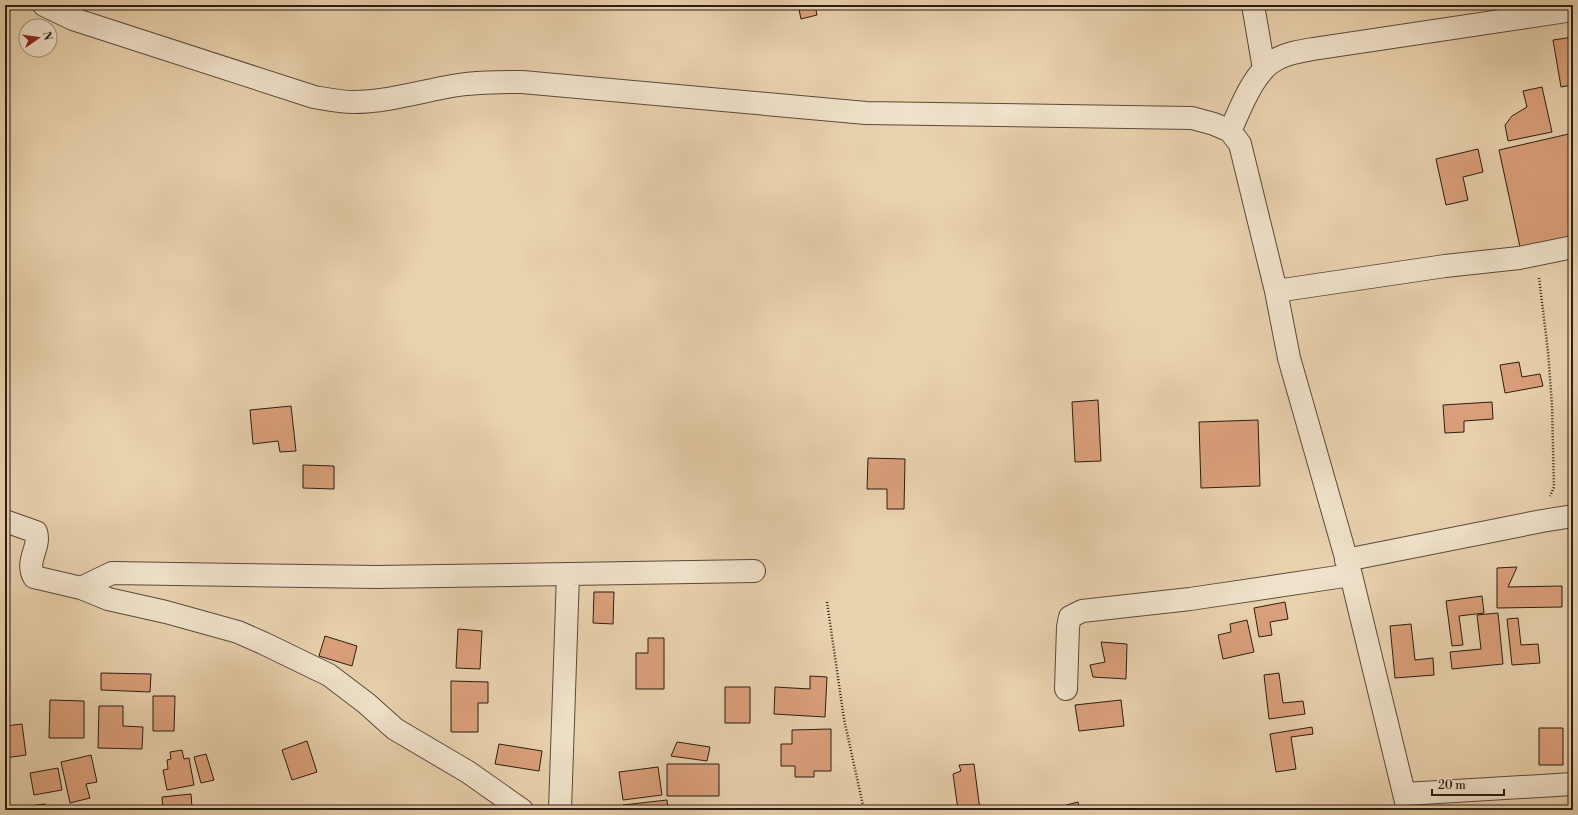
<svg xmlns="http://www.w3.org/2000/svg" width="1578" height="815" viewBox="0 0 1578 815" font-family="'Libre Bodoni',serif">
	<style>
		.building { fill: #daa07b; stroke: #2b1d13 }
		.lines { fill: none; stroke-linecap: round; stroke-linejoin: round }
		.minor-casing { stroke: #5a4a3a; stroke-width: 24 }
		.path { stroke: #2b1d13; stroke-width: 2.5; stroke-dasharray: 1 2; stroke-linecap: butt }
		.minor { stroke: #f0e1ca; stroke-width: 22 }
	</style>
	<rect width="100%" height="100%" fill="#e8d1ad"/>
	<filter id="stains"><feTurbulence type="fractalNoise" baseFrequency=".005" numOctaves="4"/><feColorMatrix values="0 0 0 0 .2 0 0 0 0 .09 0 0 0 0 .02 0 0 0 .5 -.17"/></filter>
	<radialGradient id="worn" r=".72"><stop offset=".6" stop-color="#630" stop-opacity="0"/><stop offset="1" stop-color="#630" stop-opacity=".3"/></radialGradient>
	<path class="building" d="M548 5H571L549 9Z
		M798 5H815L817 15 801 19Z
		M1573 37V85L1561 87 1553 40Z
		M1542 87 1552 132 1508 141 1505 125 1512 116 1527 107 1523 91Z
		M1573 133V237L1520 247 1499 150Z
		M1478 149 1483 172 1463 177 1468 200 1446 205 1436 159Z
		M1519 362 1522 377 1540 374 1543 386 1505 393 1500 365Z
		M1098 400 1101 461 1075 462 1072 402Z
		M1492 402 1493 419 1464 421V432L1445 433 1443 405Z
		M291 406 296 451 280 452 278 441 253 444 250 410Z
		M1258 420 1260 486 1201 488 1199 422Z
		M868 458 905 459 904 509H887V489H867Z
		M303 465 334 466V489L303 488Z
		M1517 567 1508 587 1562 586V607L1497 608V568Z
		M594 592H614L613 624 593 623Z
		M1482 596 1484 613 1459 616 1463 645 1452 646 1446 601Z
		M1285 602 1288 619 1270 622 1272 635 1259 637 1254 608Z
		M1498 613 1503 664 1452 669 1450 652 1481 649 1477 615Z
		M1518 618 1521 645 1538 644 1540 663 1512 665 1507 619Z
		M1247 620 1254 652 1223 659 1218 635 1231 632 1230 624Z
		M1411 624 1415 660 1433 658 1434 675 1395 678 1390 626Z
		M458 629 482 631 480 669 456 668Z
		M325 636 357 646 352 666 319 656Z
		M648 638H664V689H636V653H648Z
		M1101 642 1127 644 1126 679 1093 677 1090 665 1105 662Z
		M101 673 151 674 150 692 101 690Z
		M1279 673 1283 703 1303 701 1305 714 1269 719 1264 675Z
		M810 676 827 677 825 717 774 714 775 687 810 689Z
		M451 681 488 682V703H478V732H451Z
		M725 687H750V723H725Z
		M153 696H175L174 731H153Z
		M50 700 84 701V738H49Z
		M1121 700 1124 726 1079 731 1075 705Z
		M99 706H123V726L143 727 142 749 98 748Z
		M22 724 26 755 5 758V726Z
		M1312 727 1313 734 1291 737 1296 769 1276 772 1270 734Z
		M1539 728H1563V765H1539Z
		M831 729V771H814V777H795V766H781V744H792V730Z
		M307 741 317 772 292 780 282 750Z
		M677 742 710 747 707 761 671 756Z
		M499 744 542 751 539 771 495 764Z
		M182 750 184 759 189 758 194 785 167 790 163 770 168 769 167 760 171 759 170 752Z
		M206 754 214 780 201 783 194 757Z
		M91 755 97 782 86 784 90 798 70 803 61 762Z
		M667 764H719V796H667Z
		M974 764 980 810H958L953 774 961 771 959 765Z
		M658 767 662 795 623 800 619 772Z
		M58 768 62 790 34 795 30 773Z
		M191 794 192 808 163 810 162 797Z
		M667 800 668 810H623V805Z
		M1078 802 1080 810H1047Z
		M45 804 46 810H12V808Z
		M1543 806 1544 810H1512V808Z"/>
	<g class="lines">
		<defs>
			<path id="minor" d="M44 5 73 19 314 97C326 99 340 102 353 102 386 102 419 92 452 86 475 82 498 82 522 82L866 113 1192 118 1214 124 1230 131 1240 144 1276 291 1289 358 1351 575 1408 810
				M1253 5 1264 69
				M1230 131C1240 110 1254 70 1277 59 1288 53 1301 51 1313 49L1573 10
				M1276 291 1445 266 1519 258 1573 247
				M5 521 36 532C41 547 25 560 34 577L81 588 108 599 166 612 238 632 263 643 329 675 366 703 395 729 468 772 522 810
				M1346 560 1542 521 1573 516
				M81 588 112 573 377 577 754 571
				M1066 689 1068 627 1070 617 1082 611 1190 599 1351 575
				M1405 794 1573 784
				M560 810 568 574"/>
		</defs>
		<use href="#minor" class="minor-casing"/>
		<path class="path" d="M1539 278 1548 351 1552 405 1554 487 1550 496
			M827 602 844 719 864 810"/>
		<use href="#minor" class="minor"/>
	</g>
	<rect width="1578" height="815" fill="none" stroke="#e8d1ad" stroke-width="20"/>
	<rect x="6" y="6" width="1566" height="803" fill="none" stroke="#2b1d13" stroke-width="2"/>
	<rect x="10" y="10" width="1558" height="795" fill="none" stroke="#2b1d13"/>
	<g transform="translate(38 38) rotate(77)"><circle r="19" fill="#f0e1ca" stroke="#a19381"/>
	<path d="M0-3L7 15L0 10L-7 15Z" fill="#8f2418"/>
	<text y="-6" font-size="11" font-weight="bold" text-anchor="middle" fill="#2b1d13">N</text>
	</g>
	<path d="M1432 789v6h72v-6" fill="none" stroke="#2b1d13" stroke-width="2"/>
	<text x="1438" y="789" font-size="12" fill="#2b1d13" stroke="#f0e1ca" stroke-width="3" paint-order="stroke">20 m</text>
	<rect width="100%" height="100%" filter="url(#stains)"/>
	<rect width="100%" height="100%" fill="url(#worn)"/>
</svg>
